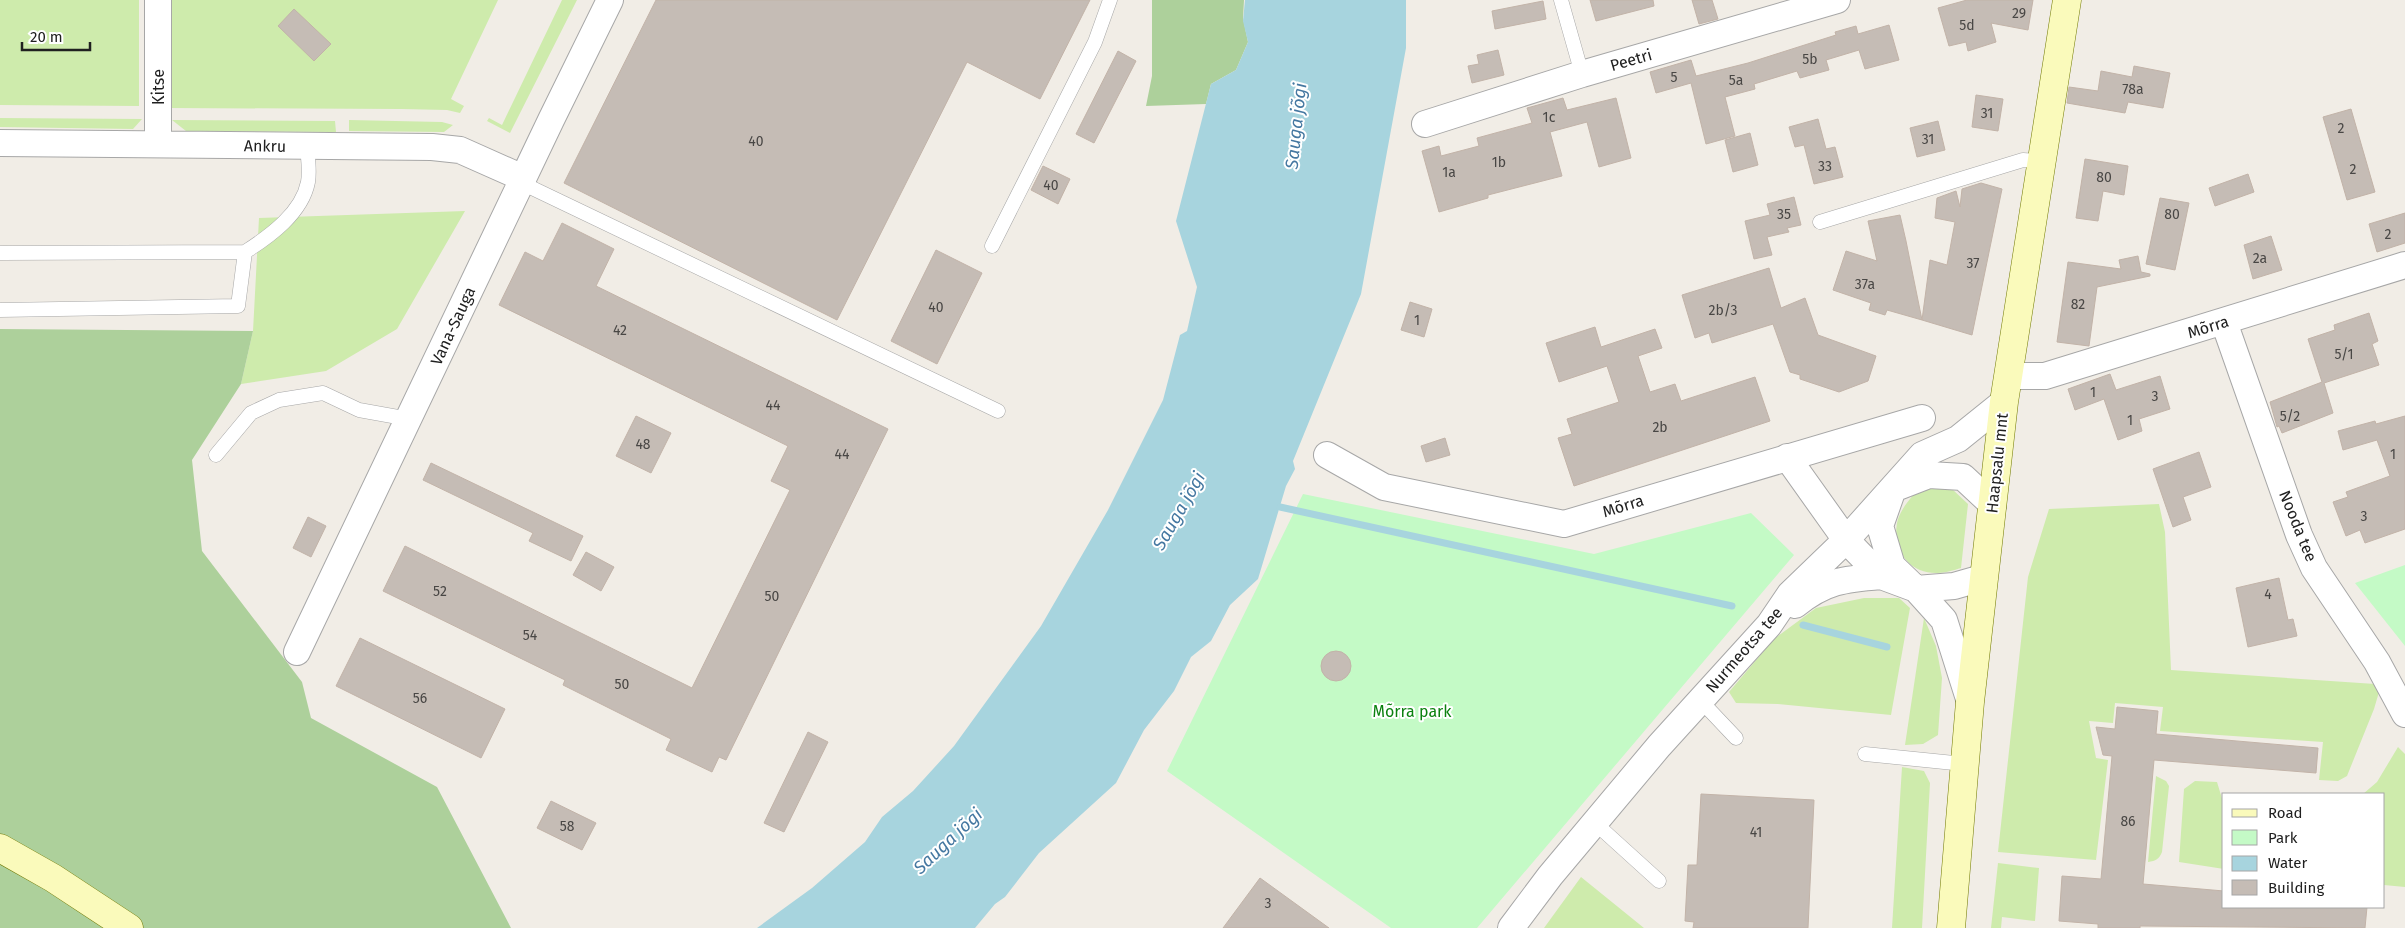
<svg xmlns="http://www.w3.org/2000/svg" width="2405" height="928" viewBox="0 0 2405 928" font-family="'Fira Sans',sans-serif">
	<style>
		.grass { fill: #ceebac }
		.forest { fill: #add09b }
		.park { fill: #c4fac6 }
		.water { fill: #a7d4de }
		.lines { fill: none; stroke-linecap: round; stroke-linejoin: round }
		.stream { stroke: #a7d4de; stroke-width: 7 }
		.building { fill: #c5bcb5; stroke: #c2b3a8 }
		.service-casing { stroke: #a7a7a7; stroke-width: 15 }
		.minor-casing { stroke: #a7a7a7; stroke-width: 28 }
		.secondary-casing { stroke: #727a04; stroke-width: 29 }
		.service { stroke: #fff; stroke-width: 14 }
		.minor { stroke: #fff; stroke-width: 26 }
		.secondary { stroke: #fafabb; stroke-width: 28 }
		.labels { text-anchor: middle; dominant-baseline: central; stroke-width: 4; stroke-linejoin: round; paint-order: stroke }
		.number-label { font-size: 14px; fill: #494745 }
		.street-label { font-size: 16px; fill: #202020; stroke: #fff }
		.park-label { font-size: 16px; fill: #0b810f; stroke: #fff }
		.water-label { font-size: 18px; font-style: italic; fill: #4578a1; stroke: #fff }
	</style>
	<rect width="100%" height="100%" fill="#f1ede6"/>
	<path class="grass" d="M0 0H139V106L0 105Z
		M167 0H498L451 99 464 106 460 113 447 110 401 109 168 108Z
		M562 0H577L510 133 487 121 489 118 502 125Z
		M0 118 142 119 133 129 0 127Z
		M172 120 335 121 336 132 186 131Z
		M349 120 442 122 453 125 444 132 349 131Z
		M465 211 397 329 326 371 241 384 253 331 259 218Z
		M1931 487 1952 489 1968 504 1961 568C1954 570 1945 573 1938 573 1910 574 1892 551 1897 523 1899 512 1908 501 1915 493Z
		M2159 504 2165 532 2171 670 2375 684 2379 692 2374 709 2347 776 2338 781 2319 780 2323 742 2160 731 2163 707 2115 703 2113 723 2089 721 2096 758 2108 760 2096 860 1998 852 2028 577 2049 509Z
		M1864 598H1899L1910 608 1891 715 1778 704 1736 703 1729 692 1774 639 1816 608Z
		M1924 618 1936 646 1942 678 1938 735 1923 744 1905 745Z
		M2398 747 2405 754V887L2384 885V794H2363L2377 782Z
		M1902 767 1924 771 1930 783 1922 928H1892Z
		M2156 776 2166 781 2169 786 2162 852C2159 859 2156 861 2148 862Z
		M2195 781 2217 782 2224 805V869L2179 862 2184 789Z
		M1998 863 2039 868 2035 921 2002 917 2001 928H1991Z
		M1581 877 1644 928H1544Z"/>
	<path class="forest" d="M1152 0H1244L1243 18 1248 42 1236 70 1211 84 1206 104 1146 106 1152 76Z
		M0 329 253 331 241 384 192 460 202 551 302 682 311 718 437 787 511 928H0Z"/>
	<path class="park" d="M1303 494 1594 554 1751 513 1794 555 1477 928H1391L1167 771Z
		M2405 565V646L2355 583Z"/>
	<path class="water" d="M1245 0H1406V48L1361 294 1293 461 1295 469 1286 486 1258 579 1230 605 1211 641 1191 657 1174 691 1144 730 1116 783 1039 853 1005 897 995 904 975 928H757L812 888 865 842 882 817 913 791 954 746 1041 626 1108 510 1163 400 1180 335 1187 331 1197 287 1176 221 1211 84 1236 70 1248 42 1243 21Z"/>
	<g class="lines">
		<path class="stream" d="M1280 507 1732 606
			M1803 625 1887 647"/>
	</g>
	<path class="building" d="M656 0H1090L1040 99 967 62 837 320 564 183Z
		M1590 0H1653L1654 6 1596 21Z
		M1692 0H1712L1718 19 1699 24Z
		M1967 0H2033L2028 30 1991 23 1996 42 1968 51 1966 42 1949 46 1938 8Z
		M1543 1 1546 19 1495 29 1492 11Z
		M294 9 331 44 314 61 278 26Z
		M1889 25 1899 60 1865 69 1859 50 1826 60 1829 70 1800 78 1797 71 1754 84 1755 89 1725 97 1735 136 1706 144 1691 83 1656 93 1650 72 1691 60 1696 76 1748 63 1836 35 1835 32 1856 26 1858 34Z
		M1498 50 1504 75 1472 83 1468 66 1479 64 1477 55Z
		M1118 51 1136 61 1094 143 1076 134Z
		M2134 66 2170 73 2163 108 2128 102 2125 113 2067 103 2069 87 2098 91 2101 71 2132 77Z
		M1976 95 2003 99 1998 131 1972 127Z
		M1563 98 1567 110 1616 98 1631 158 1599 167 1587 122 1550 132 1562 176 1488 195V198L1439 212 1422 151 1439 146 1441 156 1479 146 1477 138 1532 123 1527 108Z
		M2351 109 2375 192 2347 200 2323 117Z
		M1818 119 1826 149 1835 147 1843 177 1814 184 1804 145 1795 147 1789 127Z
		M1938 121 1945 150 1917 157 1910 128Z
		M1750 133 1758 165 1733 172 1725 140Z
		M2085 159 2128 166 2124 195 2103 191 2098 221 2076 218Z
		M1043 166 1070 179 1058 204 1031 190Z
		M2248 174 2254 192 2215 206 2209 188Z
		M1981 183 2002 189 1972 335 1922 320 1930 260 1947 265 1955 222 1935 218 1937 198 1956 191 1960 207 1962 189Z
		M1794 197 1801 225 1787 228 1789 232 1767 237 1772 255 1754 259 1745 221 1770 215 1767 204Z
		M2160 198 2189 203 2175 270 2146 264Z
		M2405 213V243L2377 252 2369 224Z
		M1900 215 1906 241 1922 320 1887 310 1885 315 1869 310 1871 303 1833 290 1846 251 1877 261 1868 221Z
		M562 223 614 249 596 286 888 429 726 760 719 757 712 772 666 750 671 739 563 685 565 680 383 591 405 546 692 688 790 490 771 481 788 446 499 305 525 252 543 261Z
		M2271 236 2282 270 2253 279 2244 245Z
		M936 250 982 273 937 364 891 341Z
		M2138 256 2141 272 2150 274V276L2097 287 2089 346 2057 342 2068 262 2121 269 2119 260Z
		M1769 268 1781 308 1805 298 1818 335 1876 356 1868 381 1839 392 1800 379V375L1790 372 1773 324 1712 343 1709 333 1695 338 1682 295Z
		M1410 302 1432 309 1424 337 1401 330Z
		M2369 313 2378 341 2372 344 2379 365 2324 383 2333 413 2282 433 2279 426 2277 427 2270 402 2322 382 2308 339 2335 330 2334 325Z
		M1595 327 1601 347 1655 329 1662 348 1638 356 1650 392 1675 384 1681 401 1755 377 1770 421 1574 486 1558 438 1572 434 1567 419 1619 402 1607 366 1559 382 1546 343Z
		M2110 374 2116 390 2160 376 2170 409 2139 419 2142 431 2118 440 2104 399 2075 410 2068 389Z
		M636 416 671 433 651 473 616 456Z
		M2405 416V529L2365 543 2360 530 2346 536 2333 502 2348 497 2346 492 2390 476 2377 440 2343 450 2338 431 2375 421 2376 424Z
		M1445 438 1450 455 1426 462 1421 446Z
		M2199 452 2211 487 2183 497 2191 520 2173 527 2153 469Z
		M431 463 583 536 571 561 529 541 533 533 423 480Z
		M308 517 326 526 311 557 293 548Z
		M586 552 614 567 601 591 573 575Z
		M2279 578 2288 620 2293 619 2297 636 2248 647 2236 588Z
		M360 638 505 709 481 758 336 686Z
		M1321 666a15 15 0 1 1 30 0a15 15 0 1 1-30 0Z
		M2117 707 2158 711 2156 734 2318 748 2316 773 2154 760 2143 884 2224 891V907H2367L2365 928 2140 926V928H2098V924L2059 921 2062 876 2101 879 2112 756 2103 755 2096 727 2115 729Z
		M808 732 828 742 784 832 764 823Z
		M1701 794 1814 800 1808 928H1693L1694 922 1685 921 1688 865H1697Z
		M551 801 596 823 582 850 537 828Z
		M1260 878 1329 928H1223Z"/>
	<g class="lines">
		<defs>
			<path id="service" d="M1561 0 1582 74
				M523 178 532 188 998 411
				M1820 222 2023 160 2040 161
				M992 246 1095 42 1110 0
				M0 253 245 252C270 236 302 213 308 182 310 171 308 158 307 147
				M0 310 238 306 245 252
				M216 455 251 413 279 400 323 393 359 410 409 419
				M1700 700 1736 738
				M1865 754 1964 764
				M1595 823 1659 881"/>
			<path id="minor" d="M158 0V144
				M1425 124 1582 74 1837 0
				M0 143 432 147 460 150 523 178
				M2224 322 2299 535 2314 568 2377 662 2405 714
				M2008 376H2045L2405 265
				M1327 455 1384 487 1564 524 1922 418
				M1787 457 1846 540 1881 576 1916 589 1944 620 1970 702
				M1982 578 1954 586 1916 589 1892 566 1880 526 1893 489 1929 475 1963 477 1993 505
				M1795 605C1825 581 1844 579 1881 576
				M297 652 551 120 610 0
				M1511 928 1550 876 1659 746 1769 625 1790 594 1846 540 1922 455 1958 439 2004 402"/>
			<path id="secondary" d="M0 848 53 878 129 928
				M1951 928 1970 702 2004 402 2067 0"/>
		</defs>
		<use href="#service" class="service-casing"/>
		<use href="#minor" class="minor-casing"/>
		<use href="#secondary" class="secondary-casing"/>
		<use href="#service" class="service"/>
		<use href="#minor" class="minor"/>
		<use href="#secondary" class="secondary"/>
	</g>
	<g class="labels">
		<g class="number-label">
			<text x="2019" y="13">29</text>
			<text x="1967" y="25">5d</text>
			<text x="1810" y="59">5b</text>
			<text x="1674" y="77">5</text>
			<text x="1736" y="80">5a</text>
			<text x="2133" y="89">78a</text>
			<text x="1987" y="113">31</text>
			<text x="1549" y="117">1c</text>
			<text x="2341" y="128">2</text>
			<text x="1928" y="139">31</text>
			<text x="756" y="141">40</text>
			<text x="1499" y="162">1b</text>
			<text x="1825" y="166">33</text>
			<text x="2353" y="169">2</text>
			<text x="1449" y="172">1a</text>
			<text x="2104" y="177">80</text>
			<text x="1051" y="185">40</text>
			<text x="1784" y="214">35</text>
			<text x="2172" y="214">80</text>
			<text x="2388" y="234">2</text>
			<text x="2260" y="258">2a</text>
			<text x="1973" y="263">37</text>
			<text x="1865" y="284">37a</text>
			<text x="2078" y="304">82</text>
			<text x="936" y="307">40</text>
			<text x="1723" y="310">2b/3</text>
			<text x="1417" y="320">1</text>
			<text x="620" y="330">42</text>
			<text x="2344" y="354">5/1</text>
			<text x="2093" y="392">1</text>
			<text x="2155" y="396">3</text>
			<text x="773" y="405">44</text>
			<text x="2290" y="416">5/2</text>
			<text x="2130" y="420">1</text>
			<text x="1660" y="427">2b</text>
			<text x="643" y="444">48</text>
			<text x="842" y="454">44</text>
			<text x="2393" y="454">1</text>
			<text x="2364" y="516">3</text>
			<text x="440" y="591">52</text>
			<text x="2268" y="594">4</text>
			<text x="772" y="596">50</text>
			<text x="530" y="635">54</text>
			<text x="622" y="684">50</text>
			<text x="420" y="698">56</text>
			<text x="2128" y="821">86</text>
			<text x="567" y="826">58</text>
			<text x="1756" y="832">41</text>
			<text x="1268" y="903">3</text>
		</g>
		<g class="street-label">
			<text transform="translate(1631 60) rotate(-16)">Peetri</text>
			<text transform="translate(158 87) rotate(-90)">Kitse</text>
			<text transform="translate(265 146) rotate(1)">Ankru</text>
			<text transform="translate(453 326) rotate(-65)">Vana-Sauga</text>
			<text transform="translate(2208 327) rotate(-17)">Mõrra</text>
			<text transform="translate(1997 463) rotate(-84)">Haapsalu mnt</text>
			<text transform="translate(1623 506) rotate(-17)">Mõrra</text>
			<text transform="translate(2298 526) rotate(68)">Nooda tee</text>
			<text transform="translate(1744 650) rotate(-49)">Nurmeotsa tee</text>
		</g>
		<g class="park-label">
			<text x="1412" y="711">Mõrra park</text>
		</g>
		<g class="water-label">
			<text transform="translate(1296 126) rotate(-84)">Sauga jõgi</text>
			<text transform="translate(1179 511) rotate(-60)">Sauga jõgi</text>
			<text transform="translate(948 841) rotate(-43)">Sauga jõgi</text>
		</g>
	</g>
	<rect x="2222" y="793" width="162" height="115" fill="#ffffff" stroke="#a6a6a6"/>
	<rect x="2232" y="809" width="25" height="8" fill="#fafabb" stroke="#a6a6a6"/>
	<text x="2268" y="818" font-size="15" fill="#202020">Road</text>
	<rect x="2232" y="830" width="25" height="15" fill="#c4fac6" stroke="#a6a6a6"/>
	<text x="2268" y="843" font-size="15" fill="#202020">Park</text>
	<rect x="2232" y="856" width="25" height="15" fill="#a7d4de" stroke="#a6a6a6"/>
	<text x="2268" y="868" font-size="15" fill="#202020">Water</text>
	<rect x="2232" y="880" width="25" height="15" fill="#c5bcb5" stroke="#a6a6a6"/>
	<text x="2268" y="893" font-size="15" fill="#202020">Building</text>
	<path d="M22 42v8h68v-8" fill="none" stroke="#202020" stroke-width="2.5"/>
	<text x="30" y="42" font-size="15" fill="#202020" stroke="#ffffff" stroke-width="4" paint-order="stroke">20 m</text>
</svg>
